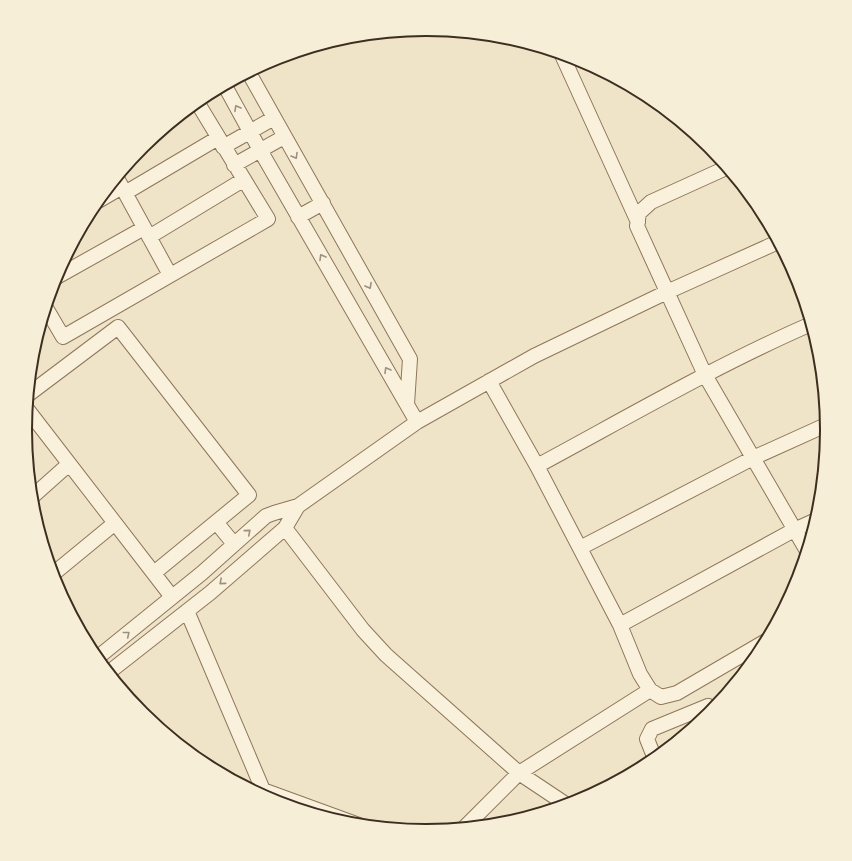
<svg xmlns="http://www.w3.org/2000/svg" width="852" height="861" viewBox="0 0 852 861" font-family="Georgia,serif">
	<style>
		.lines { fill: none; stroke-linecap: round; stroke-linejoin: round }
		.street-casing { stroke: #8d765c; stroke-width: 16 }
		.street { stroke: #faf1dc; stroke-width: 14 }
		.oneway { stroke: #9c907e }
		.rim { fill: none; stroke: #3d2e20; stroke-width: 2 }
	</style>
	<rect width="100%" height="100%" fill="#f0e4c8"/>
	<g class="lines">
		<defs>
			<path id="street" d="M562 55 638 222
				M249 73 410 359 407 404
				M225 86 260 150 417 422 534 356 667 292 778 242
				M223 147 274 118
				M234 165 284 137
				M726 168 651 202 639 213 637 226 705 375 807 551
				M117 178 170 275
				M125 193 218 138
				M98 201 122 187
				M298 217 323 203
				M149 237 243 180
				M55 278 144 228
				M46 308 63 337 268 219 197 102
				M489 381 537 466 620 625 640 674 650 690 661 697 677 693 766 641
				M29 394 118 327 249 495 154 573
				M27 409 172 597
				M537 466C628 417 717 365 811 324
				M32 497 69 464
				M216 522 234 544
				M285 528 363 630 386 655 519 773 567 805
				M580 548 753 458 826 425
				M53 574 115 523
				M187 611 263 790 359 825
				M620 625 794 530 816 520
				M97 658 202 573 266 516 274 513 298 506 417 422
				M108 673 210 593 285 528 298 506
				M655 759 647 739 652 729 708 706 712 711
				M464 828 519 773 650 690"/>
		</defs>
		<use href="#street" class="street-casing"/>
		<use href="#street" class="street"/>
	</g>
	<defs><path id="oneway-chevron" d="M-2-3.5L2.5 0L-2 3.5" fill="none" stroke-width="1.6" stroke-linecap="round" stroke-linejoin="round"/></defs>
	<g class="oneway">
		<use href="#oneway-chevron" transform="translate(237 108) rotate(-119)"/>
		<use href="#oneway-chevron" transform="translate(295 156) rotate(60)"/>
		<use href="#oneway-chevron" transform="translate(322 257) rotate(-120)"/>
		<use href="#oneway-chevron" transform="translate(369 286) rotate(61)"/>
		<use href="#oneway-chevron" transform="translate(387 370) rotate(-120)"/>
		<use href="#oneway-chevron" transform="translate(248 532) rotate(-41)"/>
		<use href="#oneway-chevron" transform="translate(222 582) rotate(139)"/>
		<use href="#oneway-chevron" transform="translate(127 634) rotate(-39)"/>
	</g>
	<path d="M0 0H852V861H0ZM32 430a394 394 0 1 1 788 0a394 394 0 1 1-788 0Z" fill="#f7eed8" fill-rule="evenodd"/>
	<path class="rim" d="M32 430a394 394 0 1 1 788 0a394 394 0 1 1-788 0Z"/>
</svg>
